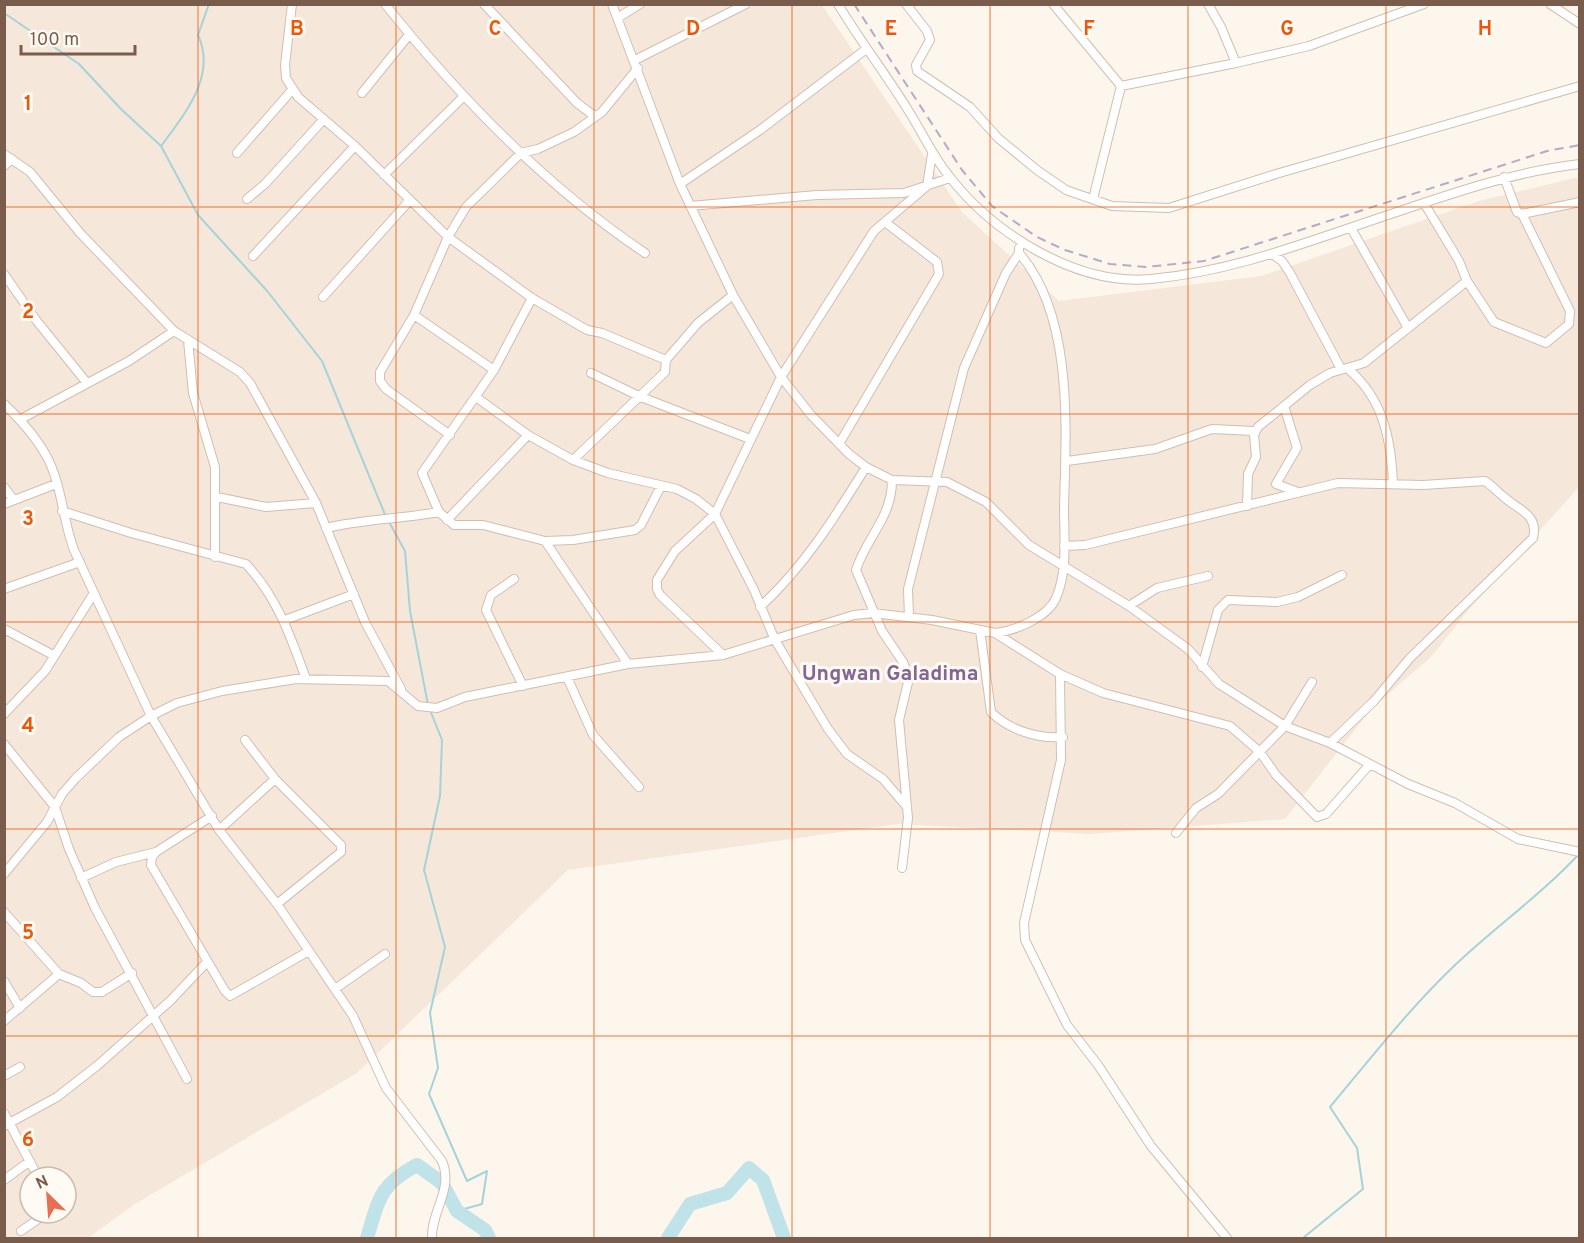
<svg xmlns="http://www.w3.org/2000/svg" width="1584" height="1243" viewBox="0 0 1584 1243" font-family="Overpass,sans-serif">
	<style>
		.residential { fill: #f5e8da; fill-rule: evenodd }
		.lines { fill: none; stroke-linecap: round; stroke-linejoin: round }
		.stream { stroke: #a5d3da; stroke-width: 2 }
		.river { stroke: #bfe3e8; stroke-width: 14 }
		.street-casing { stroke: #d1beb0; stroke-width: 10 }
		.street { stroke: #fff; stroke-width: 8 }
		.rail { stroke: #b9a8c9; stroke-width: 2; stroke-dasharray: 9 6; stroke-linecap: butt }
		.grid { fill: none; stroke: #e8590c; stroke-width: 1.5; stroke-opacity: 0.55 }
		.labels { text-anchor: middle; dominant-baseline: central; stroke-width: 6; stroke-linejoin: round; paint-order: stroke }
		.quarter-label { font-size: 21px; font-weight: bold; fill: #846695; stroke: #fffaf3 }
		.grid-label { font-size: 20px; text-anchor: middle; font-weight: bold; fill: #e8590c; stroke: #fffaf3; stroke-width: 6; stroke-linejoin: round; paint-order: stroke }
	</style>
	<rect width="100%" height="100%" fill="#fdf6ec"/>
	<path class="residential" d="M5 5H822L962 212 1059 301 1261 276 1479 201 1579 177V487L1471 607 1431 657 1372 708 1285 819 1091 834 898 824 568 870 357 1073 135 1204 88 1238H5ZM30 1177H66V1213H30Z"/>
	<g class="lines">
		<path class="stream" d="M4 13 79 64 121 109 161 146 198 215 268 292 322 361 386 517
			M162 145C185 113 217 76 198 35L209 4
			M389 522 405 551 410 611 428 705
			M430 710 442 740 440 796 424 870 445 947 430 1013 438 1068 429 1094 467 1181 487 1171 482 1204 457 1211
			M1303 1238 1363 1189 1357 1148 1330 1107C1370 1059 1409 1009 1454 966 1495 927 1541 895 1580 853"/>
		<path class="river" d="M367 1238C379 1199 379 1185 417 1165L442 1183 457 1211 485 1230 489 1238
			M668 1238 690 1204 727 1193 749 1168 763 1180 784 1238"/>
		<defs>
			<path id="street" d="M292 4 285 65 286 78 298 97 355 146 448 237 532 298 587 330 602 333 666 360
				M385 4C460 98 545 186 645 253
				M484 4 577 103 593 115H597
				M612 4 680 184 733 295 781 377 811 415 849 454 866 467 892 480 947 482 986 502 1029 545 1129 606 1188 649 1219 684 1285 726 1330 743 1408 784 1455 803 1518 839 1580 852
				M838 4C860 41 886 74 908 110 922 132 932 155 949 176 993 233 1076 286 1151 279 1230 272 1304 243 1379 218 1445 196 1510 172 1580 164
				M906 4 927 31 930 40 916 65 917 71 970 107 998 138 1037 170 1066 190 1112 206 1169 208 1276 174 1580 86
				M1053 4 1121 86
				M1208 4 1221 27 1236 63 1309 46 1424 4
				M1550 4 1580 24
				M619 17 640 4
				M635 60 746 4
				M1121 86 1236 63
				M362 93 409 35
				M237 153 292 90
				M4 154 30 172 80 233 174 331 240 372 250 383 316 503 365 622 401 689
				M4 166 12 159
				M384 175 463 97
				M680 184 760 130 865 50
				M247 199 265 184 324 119
				M1093 199 1121 86
				M1424 203 1459 261 1467 281 1494 322 1546 343 1569 324 1570 311 1522 214 1517 212 1504 177
				M690 206 817 195 904 193 950 178
				M1522 214 1580 202
				M1351 228 1408 328
				M1272 254 1282 261 1290 273 1341 369
				M253 256 355 146
				M4 274 36 320 87 383
				M323 297 410 200
				M532 298 494 370 422 473 439 512 454 525H483L545 541 628 664
				M414 315 494 370
				M188 340 193 393 215 467V557
				M1348 369C1383 398 1391 439 1393 483
				M591 373 641 397 750 439
				M476 397 528 435 573 460 608 473 677 489 696 499 715 514 754 590 775 640 828 729 847 754 883 779 907 807
				M4 404C21 420 37 438 48 459 62 487 63 521 74 550L151 716 219 830 277 904 309 951 353 1016 386 1088 442 1161C454 1189 431 1211 432 1238
				M1284 406 1297 448 1276 484 1298 492
				M21 419 129 361 174 331
				M450 435 386 389 380 381V372L414 315 448 237 466 207 521 153 538 149 574 132 602 112 638 68
				M839 444 939 274 937 262 885 222
				M573 460 665 372 666 360 698 323 733 295
				M1067 461 1155 449 1212 429 1254 431
				M892 480C892 518 867 536 856 570L882 631 903 662 909 678 899 720 908 818 902 868
				M4 487 13 499
				M217 497 266 507 316 503
				M4 504 56 484
				M1247 506 1248 474 1256 457 1254 435 1258 427 1310 385 1330 373 1364 363 1467 281
				M62 511 131 533 246 564C277 597 291 637 306 679
				M447 520 528 435
				M326 528C363 519 401 519 439 512
				M545 541 573 540 635 530 641 525 661 486
				M1064 546 1085 545 1338 483 1423 485 1485 481C1493 486 1497 492 1504 497 1518 510 1539 514 1533 538L1410 658 1374 701 1330 743
				M514 579 491 595 486 610 523 686
				M4 589 80 562
				M1129 606 1157 588 1208 576
				M760 607C804 567 835 517 866 467
				M909 617 908 589 964 368 1006 273 1019 253V248
				M285 620 354 594
				M4 629 53 655
				M980 630 991 712C1009 730 1038 739 1063 737
				M995 633C1015 631 1048 617 1056 598 1068 571 1064 536 1064 507 1066 429 1074 316 1019 253
				M723 655 660 595 657 589V580L675 551 715 514 781 377 874 231 927 186 932 154
				M1202 667 1218 610 1228 600 1277 602 1298 597 1342 575
				M1060 674 1103 693 1230 726 1260 752 1276 775 1317 817 1326 814 1370 764
				M567 677 593 735 639 787
				M4 714 45 671 94 593
				M245 740 275 779 341 845V852L277 904
				M4 744 55 807 69 849 95 908 187 1079
				M219 830 275 779
				M1176 833 1196 808 1218 794 1285 726 1312 682
				M156 852 152 857 151 865 225 991 230 996 309 951
				M4 874 47 822 62 794 75 779 119 737 151 716 177 703 222 691 296 679 388 681 418 706 437 708 465 697 628 664 723 655 854 615 873 613 932 620 995 633 1060 674 1061 760 1024 923 1025 940 1067 1025 1098 1065 1151 1146 1227 1238
				M81 878 116 862 156 852 212 816
				M4 912 59 974 81 983 93 992H102L132 973
				M4 981 20 1008
				M335 989 385 954
				M4 1021 59 974
				M4 1076 20 1067
				M4 1113 38 1177
				M4 1126 57 1097 98 1065 170 1001 207 962
				M4 1180 30 1161
				M21 1231 47 1213"/>
		</defs>
		<use href="#street" class="street-casing"/>
		<use href="#street" class="street"/>
		<path class="rail" d="M854 4 962 170 992 206 1037 237 1065 250 1110 264 1146 267 1204 261 1547 151 1580 145"/>
	</g>
	<path class="grid" d="M198 4V1238M396 4V1238M594 4V1238M792 4V1238M990 4V1238M1188 4V1238M1386 4V1238M4 207H1580M4 414H1580M4 622H1580M4 829H1580M4 1036H1580"/>
	<g class="labels">
		<g class="quarter-label">
			<text x="890" y="674">Ungwan Galadima</text>
		</g>
	</g>
	<g class="grid-label">
		<text x="297" y="35">B</text>
		<text x="495" y="35">C</text>
		<text x="693" y="35">D</text>
		<text x="891" y="35">E</text>
		<text x="1089" y="35">F</text>
		<text x="1287" y="35">G</text>
		<text x="1485" y="35">H</text>
		<text x="28" y="110">1</text>
		<text x="28" y="318">2</text>
		<text x="28" y="525">3</text>
		<text x="28" y="732">4</text>
		<text x="28" y="939">5</text>
		<text x="28" y="1146">6</text>
	</g>
	<rect width="1584" height="1243" fill="none" stroke="#7a5c4d" stroke-width="12"/>
	<g transform="translate(48 1195) rotate(335)"><circle r="28" fill="#fffaf3" stroke="#cabbb1" stroke-width="1.5"/>
	<path d="M0-4.5L10 22L0 15L-10 22Z" fill="#e76f51"/>
	<text y="-9" font-size="16" font-weight="bold" text-anchor="middle" fill="#7a5c4d">N</text>
	</g>
	<path d="M21 45v9h114v-9" fill="none" stroke="#7a5c4d" stroke-width="3"/>
	<text x="30" y="45" font-size="18" fill="#7a5c4d" stroke="#fffaf3" stroke-width="4.5" paint-order="stroke">100 m</text>
</svg>
